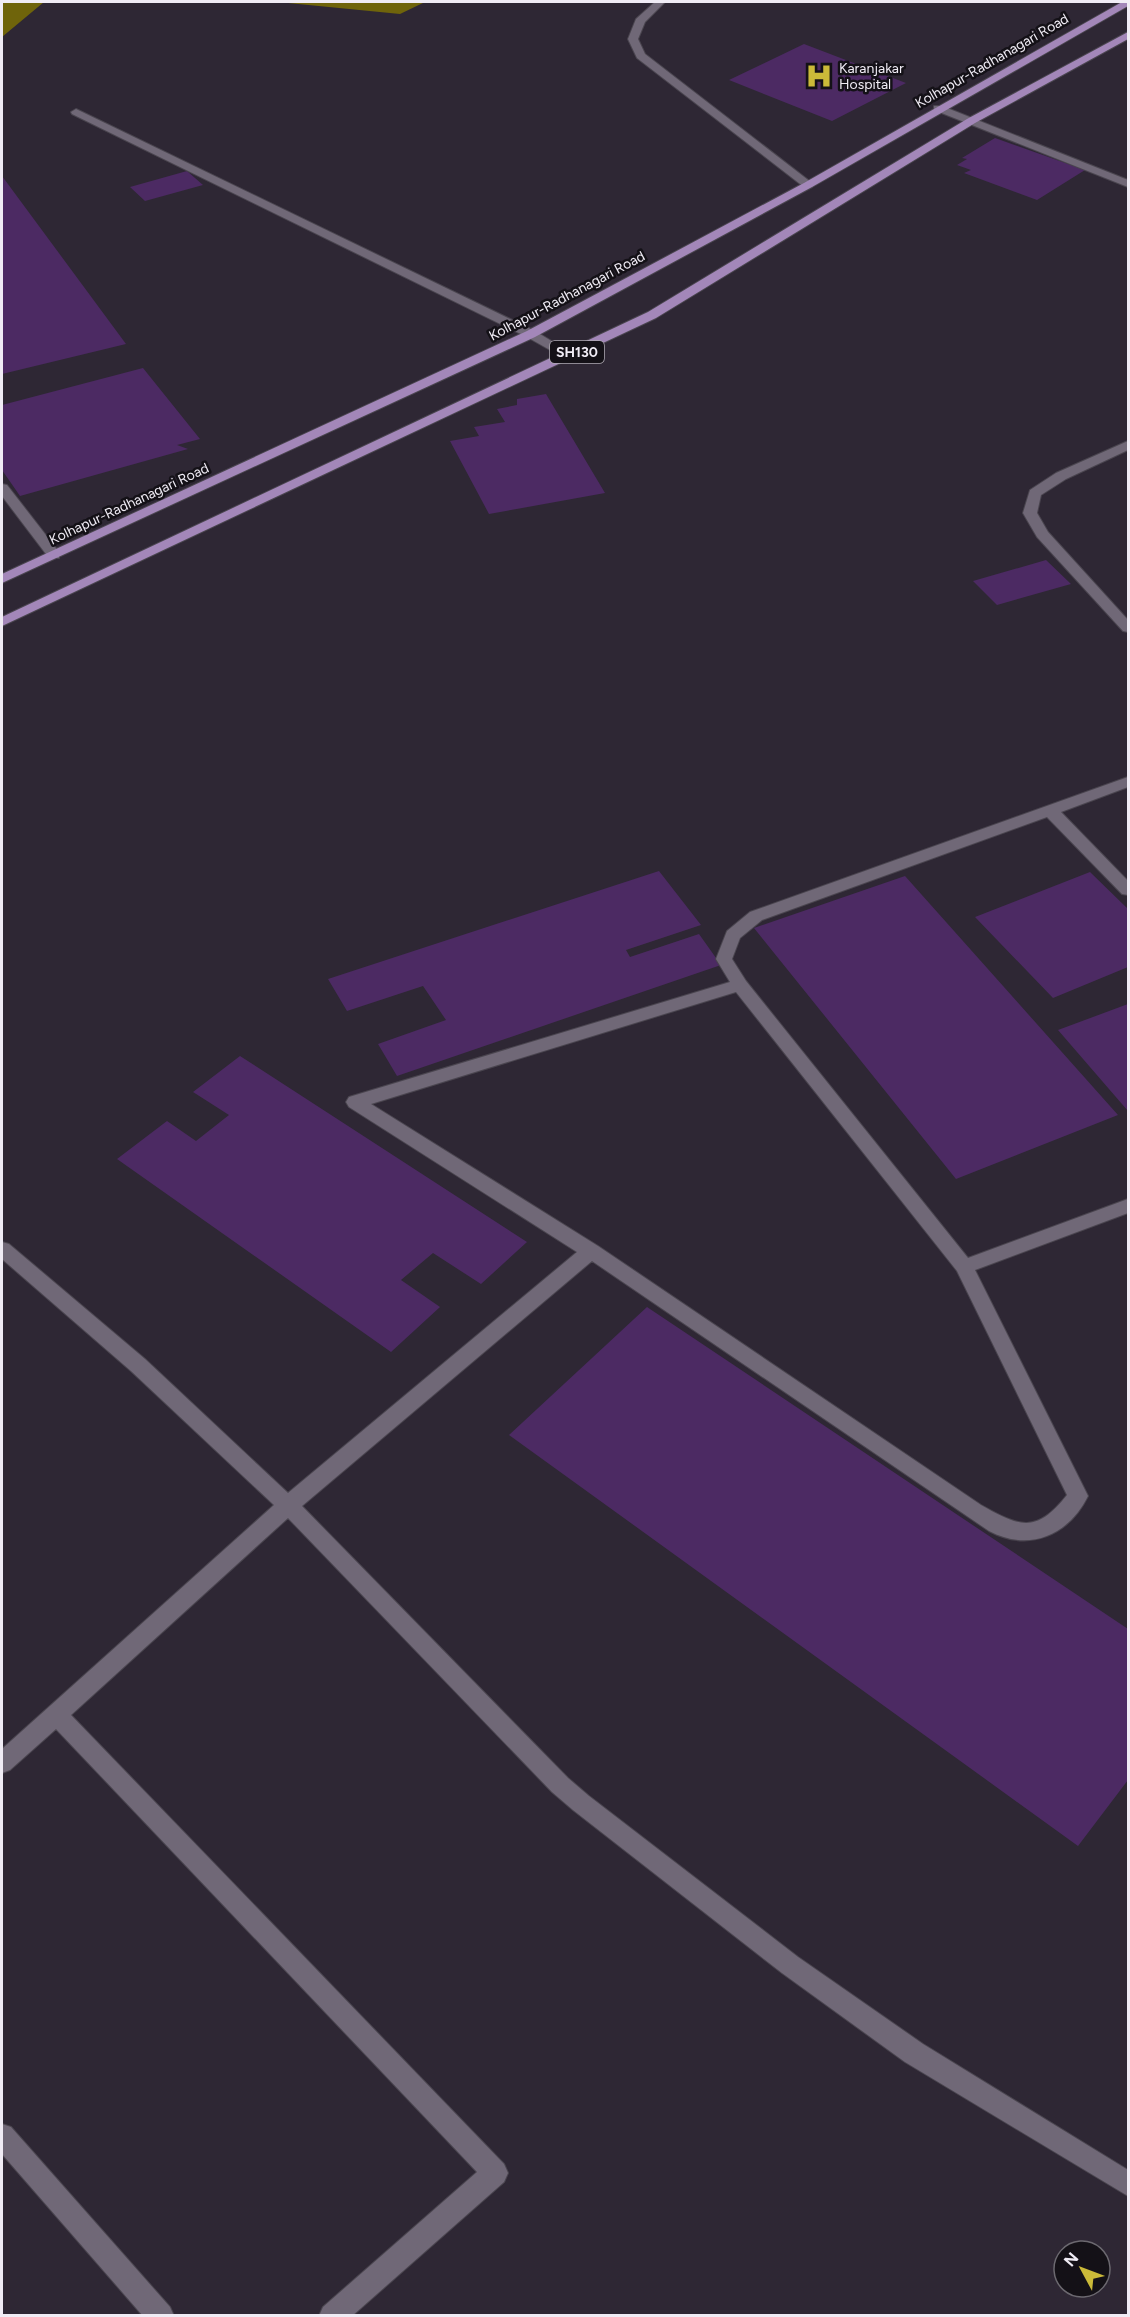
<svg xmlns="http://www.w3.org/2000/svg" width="1130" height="2317" viewBox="0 0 1130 2317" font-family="Figtree,sans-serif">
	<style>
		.water { fill: #6f640b }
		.building { fill: #4c2a63 }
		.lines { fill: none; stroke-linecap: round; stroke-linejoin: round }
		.minor-casing { stroke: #4a454f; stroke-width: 2 }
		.major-casing { stroke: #4a454f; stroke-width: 2 }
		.minor { fill: #706877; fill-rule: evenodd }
		.major { fill: #a387b9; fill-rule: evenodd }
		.labels { text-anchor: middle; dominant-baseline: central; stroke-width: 5; stroke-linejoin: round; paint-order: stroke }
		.far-street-label { font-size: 14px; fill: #f0ecf5; stroke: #141117 }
		.far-poi-label { font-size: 14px; fill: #f0ecf5; stroke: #141117; text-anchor: start }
		.shield { fill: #141117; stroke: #aeaab2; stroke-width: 1.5 }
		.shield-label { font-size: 14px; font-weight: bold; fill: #f0ecf5 }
	</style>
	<rect width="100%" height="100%" fill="#2e2734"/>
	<path class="water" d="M2 2H44L2 37Z
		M278 2H425L400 14Z"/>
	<path class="building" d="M804 44 906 83 832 121 729 80Z
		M995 138 1085 170 1037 200 964 173 971 170 957 165 967 159 962 158Z
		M187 171 203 185 145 201 130 187Z
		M2 176 126 344 2 374Z
		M143 368 200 439 177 445 188 449 20 496 2 470V405Z
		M546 394 605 493 489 514 450 441 479 436 474 427 505 422 497 409 517 405V399Z
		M1046 560 1071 584 997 605 973 581Z
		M659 871 701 925 626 950 630 957 699 934 721 965 397 1076 378 1044 446 1020 423 986 347 1011 328 979Z
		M1090 872 1128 909V967L1053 998 975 917Z
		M905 876 1118 1115 956 1179 754 928Z
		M1128 1004V1111L1058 1030Z
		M240 1056 527 1242 481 1284 433 1253 401 1280 440 1307 391 1352 117 1159 167 1121 196 1141 229 1115 193 1092Z
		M647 1307 1128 1629V1780L1078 1846 509 1435Z"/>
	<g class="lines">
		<defs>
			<path id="minor" d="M655 2H665L645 22 638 39 645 54 812 183V187H804L637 58 628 39 636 19Z
				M934 106H942L1128 180V187L934 110Z
				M76 109 535 331 576 356 570 360 566 359 527 337 72 114 71 112Z
				M1128 441V450L1066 479 1041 495 1037 513 1048 532 1128 620V632L1123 631 1037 537 1023 513 1030 490 1056 473Z
				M2 484 7 485 59 552V558H49L2 496Z
				M1128 777V787L1061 812 1128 881V895L1122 894 1047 817 762 920 740 938 732 959 746 981 968 1258 1128 1199V1213L975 1270 1088 1496C1068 1536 1029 1552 989 1531L592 1261 302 1506 568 1778 589 1796 798 1957 923 2044 1128 2170V2196L905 2062 782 1973 573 1810 552 1792 288 1518 71 1715 504 2164 508 2173 504 2182 352 2316H319L323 2307 477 2172 56 1729 10 1770 2 1773V1749L274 1505 131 1371 2 1259V1242L9 1244 145 1359 288 1493 577 1252 349 1107 346 1102 349 1097 730 982 716 959 727 931 750 912ZM736 992 957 1271 1067 1495C1036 1534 1020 1527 981 1505L598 1246 371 1104Z
				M2 2124 11 2127 170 2307 174 2316H143L2 2154Z"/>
			<path id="major" d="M1122 2H1128V6L812 187 535 337 2 583V574L527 331 804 183Z
				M1128 32V39L975 123 656 318 2 626V617L648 312 967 119Z"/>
		</defs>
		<use href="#minor" class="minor-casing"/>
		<use href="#major" class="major-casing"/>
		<use href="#minor" class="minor"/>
		<use href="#major" class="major"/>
	</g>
	<defs>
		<symbol id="hospital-bare" viewBox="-9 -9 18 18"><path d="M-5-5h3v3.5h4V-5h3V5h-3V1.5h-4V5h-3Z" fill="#cbba39" stroke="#141117" stroke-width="2.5" paint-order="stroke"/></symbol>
	</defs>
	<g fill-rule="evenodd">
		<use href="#hospital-bare" x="800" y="57" width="38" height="38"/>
	</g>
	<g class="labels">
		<g class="far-street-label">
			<text transform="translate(992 61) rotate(-30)">Kolhapur-Radhanagari Road</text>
			<text transform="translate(567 296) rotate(-28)">Kolhapur-Radhanagari Road</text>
			<text transform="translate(129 504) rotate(-25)">Kolhapur-Radhanagari Road</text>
		</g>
		<g class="far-poi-label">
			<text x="839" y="68">Karanjakar<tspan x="839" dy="16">Hospital</tspan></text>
		</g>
		<rect class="shield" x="550" y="341" width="54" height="22" rx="4.5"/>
		<g class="shield-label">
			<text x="577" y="352">SH130</text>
		</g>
	</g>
	<rect width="1130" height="2317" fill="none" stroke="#f0ecf5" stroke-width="6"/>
	<g transform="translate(1082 2269) rotate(311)"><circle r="28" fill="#141117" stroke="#6c6970" stroke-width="1.5"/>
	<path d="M0-4.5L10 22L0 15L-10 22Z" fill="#cbba39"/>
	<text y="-9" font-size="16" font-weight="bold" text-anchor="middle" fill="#f0ecf5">N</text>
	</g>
</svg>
